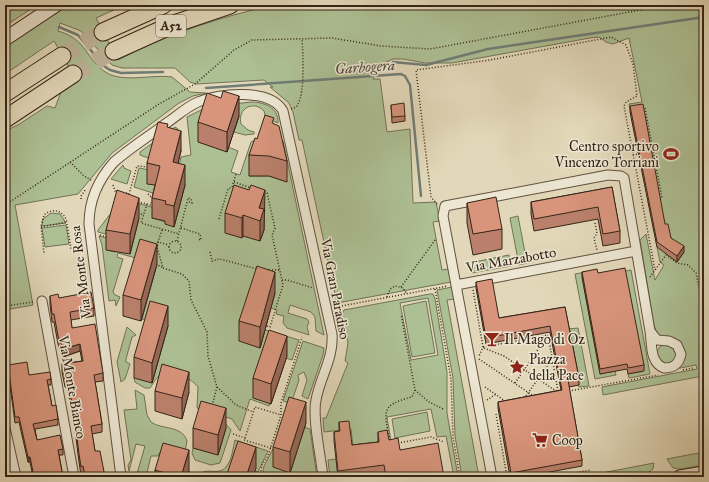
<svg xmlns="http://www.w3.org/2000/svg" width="709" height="482" viewBox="0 0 709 482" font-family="'IM FELL Great Primer',serif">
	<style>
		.green { fill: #adc094; stroke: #717256; fill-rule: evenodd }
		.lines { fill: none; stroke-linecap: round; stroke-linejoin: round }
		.stream { stroke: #6f7d76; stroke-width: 2.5 }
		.highway-tunnel { stroke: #bfb499; stroke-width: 17; stroke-dasharray: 17 8; stroke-linecap: butt }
		.street-casing { stroke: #605140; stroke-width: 11 }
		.secondary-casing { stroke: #352417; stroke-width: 15 }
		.highway-casing { stroke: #352417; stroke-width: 19 }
		.path { stroke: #352417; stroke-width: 1.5; stroke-dasharray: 1 2; stroke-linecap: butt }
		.street { stroke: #ece6d2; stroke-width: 9 }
		.secondary { stroke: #ece6d2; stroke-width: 13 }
		.highway { stroke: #e2d8b9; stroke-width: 17 }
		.wall { fill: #ba806b; stroke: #352417 }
		.shaded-wall { fill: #976857; stroke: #352417 }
		.building { fill: #d8957c; stroke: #352417 }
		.labels { text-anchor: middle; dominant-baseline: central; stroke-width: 3; stroke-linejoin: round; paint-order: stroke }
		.shield { fill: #ece6d2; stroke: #6c5e4f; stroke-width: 1 }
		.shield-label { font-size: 13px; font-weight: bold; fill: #352417 }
		.poi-label { font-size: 14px; fill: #352417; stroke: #ece6d2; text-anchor: start }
		.street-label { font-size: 14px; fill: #352417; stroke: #ece6d2 }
		.water-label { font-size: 15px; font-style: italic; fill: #4d493f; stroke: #ece6d2 }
	</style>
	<rect width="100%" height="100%" fill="#e2d8b9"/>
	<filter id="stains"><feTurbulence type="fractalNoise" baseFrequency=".005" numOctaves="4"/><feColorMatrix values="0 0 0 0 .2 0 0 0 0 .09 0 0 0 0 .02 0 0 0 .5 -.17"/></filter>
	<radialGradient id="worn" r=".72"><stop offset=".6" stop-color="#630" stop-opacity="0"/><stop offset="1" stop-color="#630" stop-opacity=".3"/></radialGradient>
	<path class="green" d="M5 5H37L5 26Z
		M70 5H125L96 18 118 60C167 34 220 17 274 5H704V382L703 376 603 395 602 387 697 369 696 365 675 369 684 354C673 346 657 339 654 325L640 240 646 234 655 280 664 265 660 262 629 104 642 102 629 38 613 44 606 42 599 37 590 38 452 63H425L403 59H393L378 66 373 79H380L387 132 410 129 413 203 436 202 440 221 433 222 442 270 449 269 451 282 337 303 302 140H299L293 112 289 103 270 87H273L264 80 196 84 190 82 175 68H122L112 65 81 31 60 23 58 31C89 40 85 60 107 73 125 83 152 74 172 77L190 92 206 93 193 96 179 103 112 153 78 194 15 205 33 305 5 310V131L18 125 47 106 55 108 61 92 77 81 54 41 5 74V46L29 29Z
		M251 102C263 102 279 107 278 123L266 118 264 111C254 100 237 108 241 124L248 130 254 132V134L245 135 234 132 239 116 228 147 238 151 231 172 240 175 251 142 265 135 249 176H269L287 182 274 138 283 141 324 335 316 331 315 317 311 312 290 305 288 313 307 319 309 322 307 327 309 335 287 328 283 323 284 316 276 314 277 310 271 308 260 348 265 330 299 340 292 360 286 358V356L269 406 250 399 240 431 232 419 197 408 198 387C191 378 171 368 159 376 155 379 153 384 150 388H145L135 382 134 378 168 326 142 319 157 264 118 253 117 257 123 259 113 292 115 295 120 297 116 306 115 300 109 301 102 245 99 236 109 239 107 250 115 252V251L107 226 106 234 98 232V230L111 213 118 198 155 208 152 218 166 222 181 157 191 155 187 117 207 107Z
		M175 127 178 129 181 151 167 147 151 159 140 155V152Z
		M123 165 124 168 131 171 127 184 111 179Z
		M139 168 149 170 156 186V194L134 187Z
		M51 213 60 214 66 223 42 226 43 219Z
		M518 216 527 263 519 265 510 218Z
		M66 225 69 244 45 247 42 228Z
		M509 255 511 266 471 273 469 263Z
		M597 270 582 277 600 374 615 371 616 375 595 379 575 274Z
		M631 270 650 374 629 378 628 374 643 371 609 274Z
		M452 287 454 299 447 300 479 477H462L455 436 453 378 437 290Z
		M430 294H433L435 299 447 372V413L458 477H454L446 436 437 437 431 409 387 417 391 441H378V444L353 447 351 429 324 432 323 418H326L348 363 345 361 348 343 342 314 344 310ZM428 298 438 355 411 360 400 303Z
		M426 301 435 353 412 357 403 306Z
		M127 327 136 335 132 337 126 359V362L130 364 125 379 121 382 117 362Z
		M578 328 589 386 579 387 568 329Z
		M303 341 324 348 323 355 308 399 302 396 307 380 304 372 298 375 299 380 292 401 289 403 283 401Z
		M657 354a10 10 0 1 1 20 0a10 10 0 1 1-20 0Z
		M135 390 144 395 147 415 151 422C162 430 182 425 187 441L185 452H160L158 456H151L146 477H136L145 446 136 444 129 471 128 465 131 460 124 410 137 409Z
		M427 412 430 431 395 438 392 419Z
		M225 423 231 430 220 463 211 465 195 460 192 453 193 448 218 455Z
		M304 427 310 429 317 477H262L264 466 273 449 290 473Z
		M235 440 268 451 258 472 255 471 256 468 233 477H198C204 465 218 477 226 467 232 460 233 448 235 440Z
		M704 452V465L680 469 673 468 667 459Z
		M336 459 338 477H330L328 460Z
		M654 463 653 469C645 478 615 477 603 477L602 473Z"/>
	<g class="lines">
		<path class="stream" d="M59 27 78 35 104 66 110 70 121 73 163 72
			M393 62 426 65 488 49 704 17
			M206 88 401 74 405 76 410 85 421 196"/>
		<path class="highway-tunnel" d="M62 56 103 32
			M73 74 114 51"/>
		<defs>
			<path id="street" d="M456 285 636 251
				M42 301 74 477
				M650 331 657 340 669 341 677 345 681 354C679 364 674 368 664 368 650 363 652 345 650 331Z
				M5 428 16 477
				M121 477 89 224C89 200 98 180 114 162 130 148 148 137 165 124 176 117 186 107 198 102 219 93 270 88 283 111L332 334C334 358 320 377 316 400 312 418 321 457 323 477
				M492 477 443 216 445 206 608 175 621 176 624 178 650 331"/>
			<path id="secondary" d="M5 39 56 5
				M680 477 704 473"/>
			<path id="highway" d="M103 32 163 5
				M114 51 174 24 230 5
				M5 93 62 56
				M5 119 73 74"/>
		</defs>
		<use href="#street" class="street-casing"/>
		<use href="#secondary" class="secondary-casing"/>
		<use href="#highway" class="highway-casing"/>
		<path class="path" d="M645 108 662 198 658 199
			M291 109C294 108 297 107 298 104 305 92 303 54 302 40
			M633 155 638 154
			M70 162 84 176 91 180
			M234 182 251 188
			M113 185 116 193
			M264 192 267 193 275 228 272 235 283 285 270 327 265 325
			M126 193 129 194 137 166 148 167
			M148 194 152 198
			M81 199V196L86 189
			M138 202 151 205 152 200
			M147 204 141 223 179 234
			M437 204 431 197 416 70 490 60 611 37 626 45 633 64 637 96 626 102 624 106 655 270
			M5 205 159 104 195 84 234 50 252 40 332 38 381 46 430 49 667 5
			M138 213 144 215
			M219 219 228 189 232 187 236 174
			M595 223 597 233 594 238 597 250
			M67 224 71 249
			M41 227 67 222C64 211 53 207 44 215L41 226 44 253
			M181 228 200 234 201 240 198 239
			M162 230 158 242 169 245
			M100 235 106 237 107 235
			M169 247a6 6 0 1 1 12 0a6 6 0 1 1-12 0Z
			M177 241 188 198 191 199 192 203 189 202
			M158 242 157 247 163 268 182 274 189 281 191 300 207 332 208 356 217 387 212 406
			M210 252 212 261 220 259 257 269
			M156 264 163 268
			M266 270H280
			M650 277 666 255 677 263 688 265 696 273 704 311
			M282 280H287L313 288
			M401 287 435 240
			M435 289 451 379 453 437 460 477
			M473 290 483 347 479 356
			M387 297 390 289 395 286 403 288 407 294
			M5 306 33 302
			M336 307 448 286
			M483 347 548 335
			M484 348 504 356 556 391
			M479 359 532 395
			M683 370 693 368
			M515 383 548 335 558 391
			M217 387 236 405 253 412
			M485 387 505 401
			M415 390 429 402 443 409
			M569 391 658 375
			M526 396 552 359
			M487 400 496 394
			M496 414 507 477
			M233 434 245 438 244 440 271 448
			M245 438 255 407 281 415
			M390 440C384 412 380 405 412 397L415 390 401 314
			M398 443 431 437 444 442
			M382 473 383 477
			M260 477 262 465 268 456 281 415V403L302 337
			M365 477 366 476
			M550 477 591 470"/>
		<use href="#street" class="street"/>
		<use href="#secondary" class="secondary"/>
		<use href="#highway" class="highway"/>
	</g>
	<path class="wall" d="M221 98 239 116 227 152 198 142V122Z
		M391 105 405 116V121L392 123Z
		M630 106 665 224 671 238 684 252 677 262 657 247 630 112Z
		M274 124 287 161V182L269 176H249V155L257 139Z
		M168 127 181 151 178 163 185 185 174 227 165 224V221L152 218V198L155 185 147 184V163Z
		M612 187 620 231V243L603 246 598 219 534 231 531 214V202Z
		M467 203 502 229V249L473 255 467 223Z
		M265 210 264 213V230L260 241 243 236 242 238 225 233V213Z
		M139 218 130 254 106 250V230Z
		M157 264 141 321 123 316V295Z
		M582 272 598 273 644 365V371L628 374 627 369 600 374 582 277Z
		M476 282 499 318 565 307 579 378V385L569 387 582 460V466L523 477H510L498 408V402L561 390 550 332 486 344 476 288Z
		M275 293 260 348 239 341V321Z
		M50 296 59 298 94 308V316L71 320 72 328 103 373V381L95 382 102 424V432L92 434 95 451 105 477H84L83 474 81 475 79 462 73 414 67 387H65L62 372V364L82 361 80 351 63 357 58 344 54 322H52L50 304Z
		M168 326 152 383 134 378V357Z
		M287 356 271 404 253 398V378Z
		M8 365 29 375 51 379V385H48L52 406 58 419V425L35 429 37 440 63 449V455H59L63 477H33L30 462H28L19 422 15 423 8 371Z
		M155 391 189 392 182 419 155 411Z
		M339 422 352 445 378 442V432L389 440 400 450 444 477H384V474L360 477H338L334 441V432L339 431Z
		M306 423 290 473 273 467V447Z
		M193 428H226L218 455 193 448Z
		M155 470 189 471 187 477H155Z"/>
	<path class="shaded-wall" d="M239 96V116L227 152V132Z
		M181 131V151L173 182V162Z
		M185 165V185L174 227V206Z
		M265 190 264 230 260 241V221L259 208Z
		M139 198V218L130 254V234Z
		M243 215V236L242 238V218Z
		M157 244V264L141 321V300Z
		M684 246V252L677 262V256Z
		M275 272V293L260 348V327Z
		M168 306V326L152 383V363Z
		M287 336V356L271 404V384Z
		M80 344V351L63 357V349Z
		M189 372V392L182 419V398Z
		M306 402V423L290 473V452Z
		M226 408V428L218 455V435Z
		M256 447V468L253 477H246Z
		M189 450V471L187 477H181Z
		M28 457H30V462H28Z
		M8 462V477H5V463Z"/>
	<path class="building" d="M223 91 239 96 227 132 198 122 207 93 221 98Z
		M404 103 405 116 392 117 391 105Z
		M643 104 665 224H668L671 238 684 246 677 256 657 242 630 106Z
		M265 115 274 118 272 123 279 126 287 161 269 156 249 155 255 138 257 139Z
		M158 122 168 124 167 127 181 131 173 162 185 165 174 206 165 204 166 201 152 198 160 166 147 163Z
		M234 185 249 190 251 185 265 190 259 208 264 209 260 221 243 215 242 218 225 213Z
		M612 187 620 231 603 234 598 207 534 219 531 202Z
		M117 190 139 198 130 234 106 230Z
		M496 197 502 229 473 234 467 203Z
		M140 239 157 244 141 300 123 295Z
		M257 266 275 272 260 327 239 321Z
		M625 268 644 365 628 368 627 364 600 369 582 272 597 269 598 273Z
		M492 279 499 318 565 307 579 378 568 380 582 460 511 473 498 402 562 390 550 326 486 338 476 282Z
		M91 292 94 308 70 312 72 328 95 324 103 373 94 375 102 424 91 426 95 451H100L105 477H85L83 466 81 467 79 454 73 407 67 379H65L62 364 83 361 80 344 63 349 58 336 54 314H52L50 296 58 294 59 298Z
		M150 301 168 306 152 363 134 357Z
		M269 330 287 336 271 384 253 378Z
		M27 362 29 375 50 372 51 379 47 380 52 406 56 405 58 419 33 424 37 440 60 435 63 449 58 450 63 477H34L30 457H28L19 417H15L8 365Z
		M162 364 189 372 182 398 155 391Z
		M289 397 306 402 290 452 273 447Z
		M201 401 226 408 218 435 193 428Z
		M349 421 352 445 379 442 378 432 387 430 389 440 398 438 400 450 438 443 444 477H386L384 465 338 471 334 432 340 431 339 422Z
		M238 441 256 447 246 477H226Z
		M163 443 189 450 181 477H179L155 470Z
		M5 451 8 462 5 463Z"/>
	<defs>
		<symbol id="stadium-bare" viewBox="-9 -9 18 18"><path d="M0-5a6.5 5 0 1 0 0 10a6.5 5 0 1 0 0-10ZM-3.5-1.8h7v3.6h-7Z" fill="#8f2418" stroke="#ece6d2" stroke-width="2.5" paint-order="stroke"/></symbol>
		<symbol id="bar-bare" viewBox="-9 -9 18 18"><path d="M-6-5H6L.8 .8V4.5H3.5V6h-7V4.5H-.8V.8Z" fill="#8f2418" stroke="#ece6d2" stroke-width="2.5" paint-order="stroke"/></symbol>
		<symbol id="sight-bare" viewBox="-9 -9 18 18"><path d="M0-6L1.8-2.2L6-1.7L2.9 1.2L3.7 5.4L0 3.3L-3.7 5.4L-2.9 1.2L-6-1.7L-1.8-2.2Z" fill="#8f2418" stroke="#ece6d2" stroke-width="2.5" paint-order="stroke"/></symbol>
		<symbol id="supermarket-bare" viewBox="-9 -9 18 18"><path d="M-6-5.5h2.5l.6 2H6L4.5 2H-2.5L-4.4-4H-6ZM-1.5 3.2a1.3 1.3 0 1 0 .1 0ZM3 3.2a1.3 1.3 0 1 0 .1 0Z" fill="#8f2418" stroke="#ece6d2" stroke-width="2.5" paint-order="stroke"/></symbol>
	</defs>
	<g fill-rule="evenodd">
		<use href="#stadium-bare" x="660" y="143" width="22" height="22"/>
		<use href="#bar-bare" x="481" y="328" width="22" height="22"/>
		<use href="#sight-bare" x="506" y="356" width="22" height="22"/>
		<use href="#supermarket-bare" x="529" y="429" width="22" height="22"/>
	</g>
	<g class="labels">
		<rect class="shield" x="156" y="15" width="30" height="22" rx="3"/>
		<g class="shield-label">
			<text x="171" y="26">A52</text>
		</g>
		<g class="poi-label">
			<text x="659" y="146" text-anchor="end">Centro sportivo<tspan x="659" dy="16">Vincenzo Torriani</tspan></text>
			<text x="504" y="339">Il Mago di Oz</text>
			<text x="529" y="359">Piazza<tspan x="529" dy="16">della Pace</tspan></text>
			<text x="552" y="440">Coop</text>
		</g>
		<g class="street-label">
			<text transform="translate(511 260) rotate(-10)">Via Marzabotto</text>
			<text transform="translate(81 272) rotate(-97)">Via Monte Rosa</text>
			<text transform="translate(335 289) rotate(79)">Via Gran Paradiso</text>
			<text transform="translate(72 387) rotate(80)">Via Monte Bianco</text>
		</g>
		<g class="water-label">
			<text transform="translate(365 67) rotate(-4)">Garbogera</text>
		</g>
	</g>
	<rect width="709" height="482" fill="none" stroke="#e2d8b9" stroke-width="20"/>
	<rect x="6" y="6" width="697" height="470" fill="none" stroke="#352417" stroke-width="2"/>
	<rect x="10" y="10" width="689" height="462" fill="none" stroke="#352417"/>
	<rect width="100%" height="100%" filter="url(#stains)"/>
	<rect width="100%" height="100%" fill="url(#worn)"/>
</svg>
